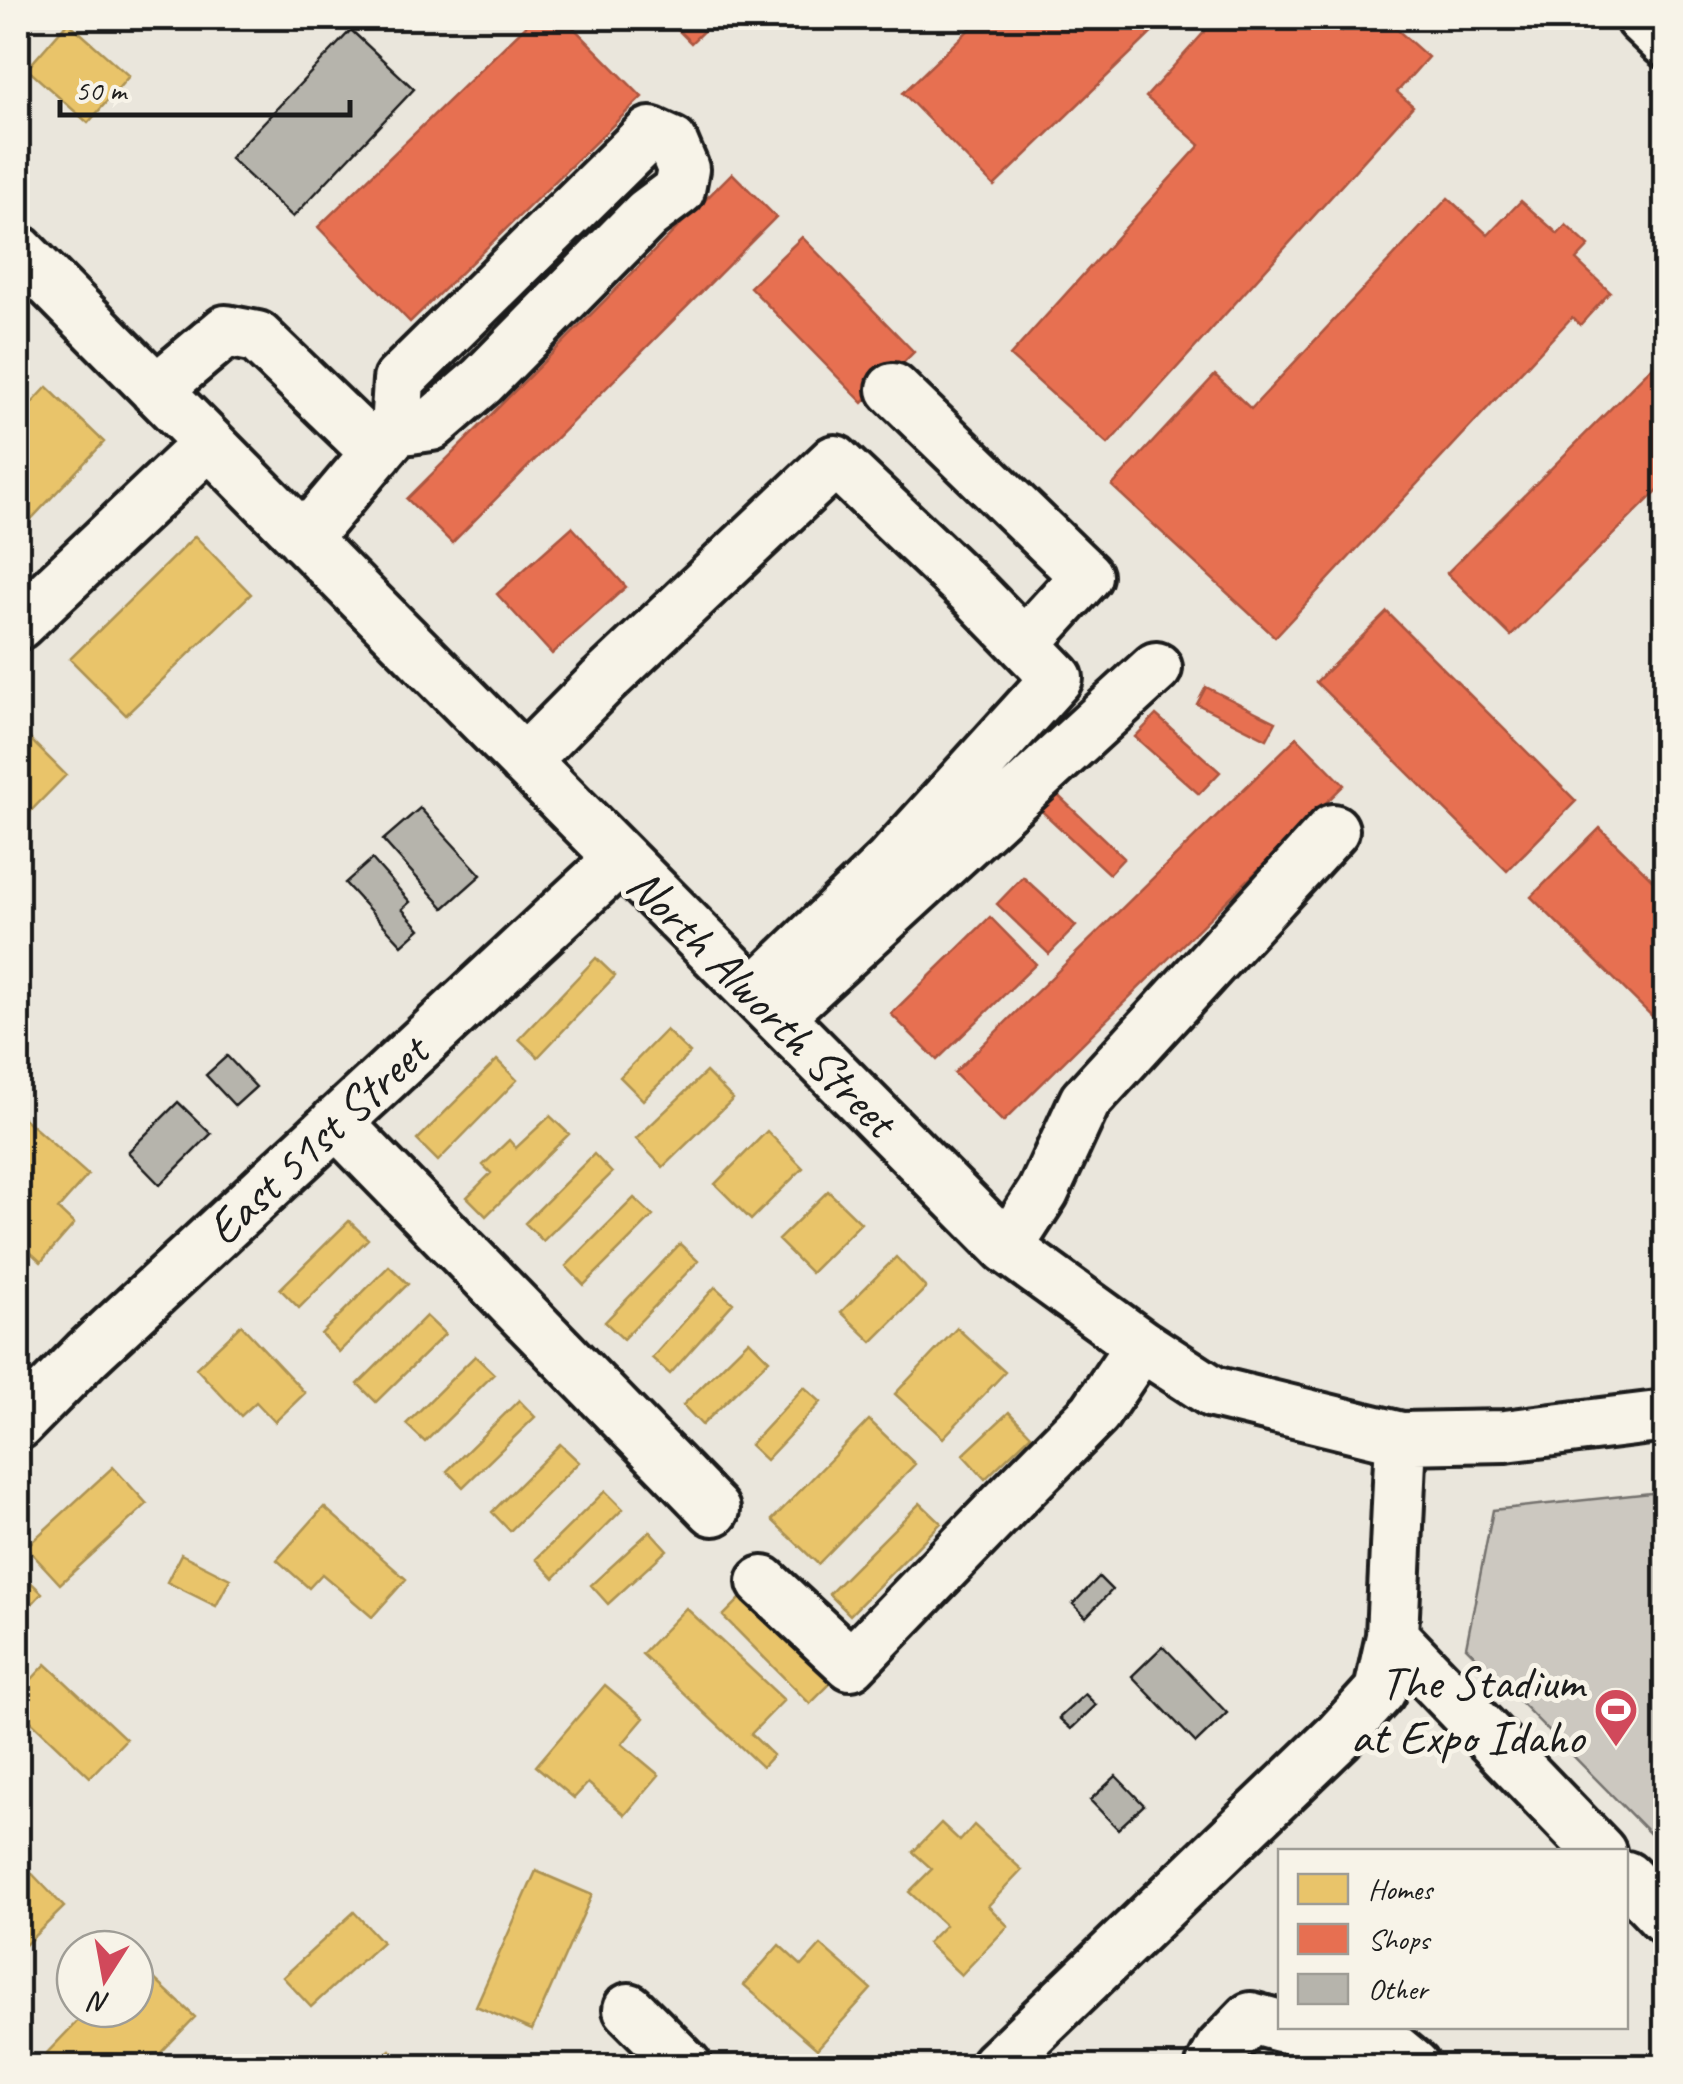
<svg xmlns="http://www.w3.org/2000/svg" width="1683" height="2084" viewBox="0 0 1683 2084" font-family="Caveat,sans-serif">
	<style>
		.garden { fill: #ccc8c0; stroke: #74726e; stroke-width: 2.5 }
		.homes { fill: #e9c46a; stroke: #ac9253; stroke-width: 2.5 }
		.shops { fill: #e76f51; stroke: #aa5641; stroke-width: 2.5 }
		.building { fill: #b6b4ac; stroke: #1c1c1c; stroke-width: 2.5 }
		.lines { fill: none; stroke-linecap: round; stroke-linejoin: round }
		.minor-casing { stroke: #1c1c1c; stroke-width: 58 }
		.minor { stroke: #f7f3e8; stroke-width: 50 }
		.labels { text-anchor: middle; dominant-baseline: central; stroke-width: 10; stroke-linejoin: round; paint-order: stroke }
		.street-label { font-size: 48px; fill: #1c1c1c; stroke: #f7f3e8 }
		.poi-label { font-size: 48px; fill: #1c1c1c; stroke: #f7f3e8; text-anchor: end }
	</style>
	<rect width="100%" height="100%" fill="#eae6dc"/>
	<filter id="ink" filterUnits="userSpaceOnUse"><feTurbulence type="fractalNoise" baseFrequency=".01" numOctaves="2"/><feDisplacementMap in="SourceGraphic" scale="20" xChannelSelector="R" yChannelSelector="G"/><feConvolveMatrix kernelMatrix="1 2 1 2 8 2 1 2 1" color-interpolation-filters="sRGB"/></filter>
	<g filter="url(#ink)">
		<path class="garden" d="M1651 1493 1666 1494 1665 1849 1466 1647 1493 1510Z"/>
		<path class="homes" d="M68 22 129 76 88 123 27 69Z
			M47 387 104 442 18 533V418Z
			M195 536 251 594 126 715 70 659Z
			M18 727 66 775 18 824Z
			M596 958 615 976 538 1057 519 1039Z
			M666 1030 690 1053 643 1100 620 1077Z
			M497 1060 517 1080 438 1161 417 1140Z
			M706 1072 733 1099 663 1167 636 1139Z
			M18 1113 88 1175 58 1209 74 1224 41 1262 18 1241V1177L21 1173 18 1169Z
			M550 1116 569 1134 486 1216 467 1197 491 1173 483 1165 509 1140 516 1148Z
			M767 1131 803 1168 751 1220 715 1184Z
			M594 1154 612 1173 543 1241 525 1223Z
			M828 1191 861 1223 811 1273 778 1240Z
			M634 1198 653 1216 584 1285 566 1266Z
			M349 1221 368 1239 299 1308 280 1289Z
			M680 1244 698 1261 623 1339 605 1322Z
			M896 1257 926 1288 872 1342 841 1312Z
			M389 1266 408 1284 339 1352 321 1334Z
			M715 1287 733 1303 670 1374 652 1358Z
			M426 1316 445 1334 376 1402 358 1384Z
			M241 1325 305 1393 275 1422 256 1402 241 1416 196 1368Z
			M957 1328 1005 1372 943 1438 895 1394Z
			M749 1340 769 1360 702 1425 683 1405Z
			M475 1356 494 1374 425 1442 406 1424Z
			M804 1387 821 1402 766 1460 750 1445Z
			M519 1400 535 1417 463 1487 447 1471Z
			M1009 1412 1031 1435 985 1479 963 1455Z
			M869 1420 915 1464 818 1564 772 1520Z
			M560 1444 579 1462 510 1531 492 1512Z
			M113 1467 147 1504 60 1584 26 1547Z
			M605 1491 623 1509 554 1578 536 1559Z
			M920 1503 941 1523 850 1615 829 1594Z
			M324 1507 406 1579 372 1617 322 1574 309 1588 277 1560Z
			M650 1531 667 1550 608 1604 591 1585Z
			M181 1554 230 1579 216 1606 167 1582Z
			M18 1570 42 1593 18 1619Z
			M745 1594 832 1682 810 1704 723 1616Z
			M686 1608 784 1700 751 1734 773 1755 762 1767 642 1654Z
			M46 1664 126 1739 90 1777 18 1709V1694Z
			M605 1685 644 1718 622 1744 659 1775 625 1815 588 1783 574 1798 536 1766Z
			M941 1823 960 1841 974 1825 1022 1870 988 1906 1008 1926 961 1975 927 1943 945 1925 909 1892 932 1869 913 1852Z
			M18 1859 64 1907 18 1952Z
			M536 1871 592 1895 532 2030 476 2006Z
			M354 1912 382 1942 311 2007 283 1977Z
			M779 1945 802 1966 821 1945 871 1989 817 2049 744 1985Z
			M135 1961 195 2017 148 2066H57L45 2055 89 2009H135Z
			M390 2050 405 2066H372Z"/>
		<path class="shops" d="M534 18H564L642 97 410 322 318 227Z
			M666 18H717L691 43Z
			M981 18H1167L994 186 903 93Z
			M1217 18H1327L1342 31 1354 18H1384L1428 57 1397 92 1413 106 1108 444 1010 356 1200 145 1146 97Z
			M732 173 776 217 452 543 407 499Z
			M1448 198 1488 235 1521 201 1558 234 1566 225 1589 246 1576 260 1610 292 1580 325 1572 317 1275 637 1112 486 1215 375 1251 409Z
			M802 237 914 352 863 403 750 287Z
			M1666 353V482L1511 636 1447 573Z
			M572 527 626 587 552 654 497 594Z
			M1387 612 1576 801 1507 871 1316 682Z
			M1206 687 1276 722 1267 739 1197 704Z
			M1156 715 1220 772 1199 794 1135 737Z
			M1297 737 1344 785 1003 1122 954 1073Z
			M1047 785 1124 858 1109 874 1031 801Z
			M1600 828 1666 893V1030L1531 897Z
			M1023 877 1076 926 1049 954 997 904Z
			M990 917 1036 964 937 1060 891 1014Z"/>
		<path class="building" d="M351 30 414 89 293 217 230 158Z
			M420 808 481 875 444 908 383 840Z
			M372 859 410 902 402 909 420 929 402 945 345 883Z
			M227 1056 256 1087 235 1106 206 1075Z
			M178 1102 211 1134 160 1185 128 1152Z
			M1099 1577 1112 1590 1086 1617 1073 1604Z
			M1163 1646 1227 1713 1196 1743 1132 1676Z
			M1085 1694 1096 1705 1071 1729 1059 1718Z
			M1116 1776 1144 1805 1118 1829 1090 1800Z"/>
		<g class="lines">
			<defs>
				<path id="minor" d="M1641 18 1666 42
					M18 250 1007 1248 1141 1345 1213 1392 1401 1438 1505 1436 1666 1416
					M893 389 1086 576 1024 644
					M156 390 226 331 257 337 377 453
					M304 539 396 430 431 425 482 381 647 214 679 190 683 169 672 143 650 133 399 380 396 430
					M18 624 209 443
					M524 761 601 683 835 461 976 595 1057 678 889 863 754 993
					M784 1010 1156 668
					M336 1122 714 1510
					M1007 1248 1043 1192 1085 1101 1333 830
					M18 1424 87 1354 620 859
					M763 1582 851 1664 1008 1501 1095 1413 1141 1345
					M1392 1636 1600 1852
					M1626 1877 1666 1919
					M629 2009 686 2066
					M1283 2026 1338 2042 1369 2029 1414 2066
					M996 2066 1339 1736 1380 1691 1392 1636 1401 1438
					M1212 2066 1221 2049 1251 2018 1280 2026"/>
			</defs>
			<use href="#minor" class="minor-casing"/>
			<use href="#minor" class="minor"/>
		</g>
	</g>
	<defs>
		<symbol id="stadium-pin" viewBox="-11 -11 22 30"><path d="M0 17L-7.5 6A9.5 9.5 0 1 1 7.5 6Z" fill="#d1495b" stroke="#f7f3e8"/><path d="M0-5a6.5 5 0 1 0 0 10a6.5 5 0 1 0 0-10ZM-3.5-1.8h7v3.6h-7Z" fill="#fff"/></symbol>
	</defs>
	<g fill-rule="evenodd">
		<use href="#stadium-pin" x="1591" y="1685" width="50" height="68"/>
	</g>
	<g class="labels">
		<g class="street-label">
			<text transform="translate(762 1002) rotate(45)">North Alworth Street</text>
			<text transform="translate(317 1140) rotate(-43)">East 51st Street</text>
		</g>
		<g class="poi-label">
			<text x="1584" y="1682">The Stadium<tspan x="1584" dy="55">at Expo Idaho</tspan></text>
		</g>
	</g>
	<rect width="1683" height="2084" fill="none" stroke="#f7f3e8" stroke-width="60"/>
	<rect x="30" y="30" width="1623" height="2024" fill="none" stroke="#1c1c1c" stroke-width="4" filter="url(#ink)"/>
	<rect x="1278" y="1849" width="350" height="180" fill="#f7f3e8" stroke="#9f9d96" stroke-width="2.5"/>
	<rect x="1298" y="1874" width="50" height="30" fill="#e9c46a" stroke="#9f9d96" stroke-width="2.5"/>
	<text x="1368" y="1899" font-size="30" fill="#1c1c1c">Homes</text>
	<rect x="1298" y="1924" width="50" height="30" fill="#e76f51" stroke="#9f9d96" stroke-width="2.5"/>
	<text x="1368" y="1949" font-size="30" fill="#1c1c1c">Shops</text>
	<rect x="1298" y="1974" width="50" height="30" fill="#b6b4ac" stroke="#9f9d96" stroke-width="2.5"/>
	<text x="1368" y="1999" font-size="30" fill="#1c1c1c">Other</text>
	<g transform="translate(105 1979) rotate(191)"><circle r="48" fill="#f7f3e8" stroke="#9f9d96" stroke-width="2.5"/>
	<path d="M0-8L18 38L0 25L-18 38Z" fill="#d1495b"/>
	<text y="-15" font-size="28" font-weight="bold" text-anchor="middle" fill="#1c1c1c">N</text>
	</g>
	<path d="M60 100v15h290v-15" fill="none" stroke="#1c1c1c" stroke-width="5"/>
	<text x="75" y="100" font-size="30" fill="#1c1c1c" stroke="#f7f3e8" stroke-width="8" paint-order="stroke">50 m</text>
</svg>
